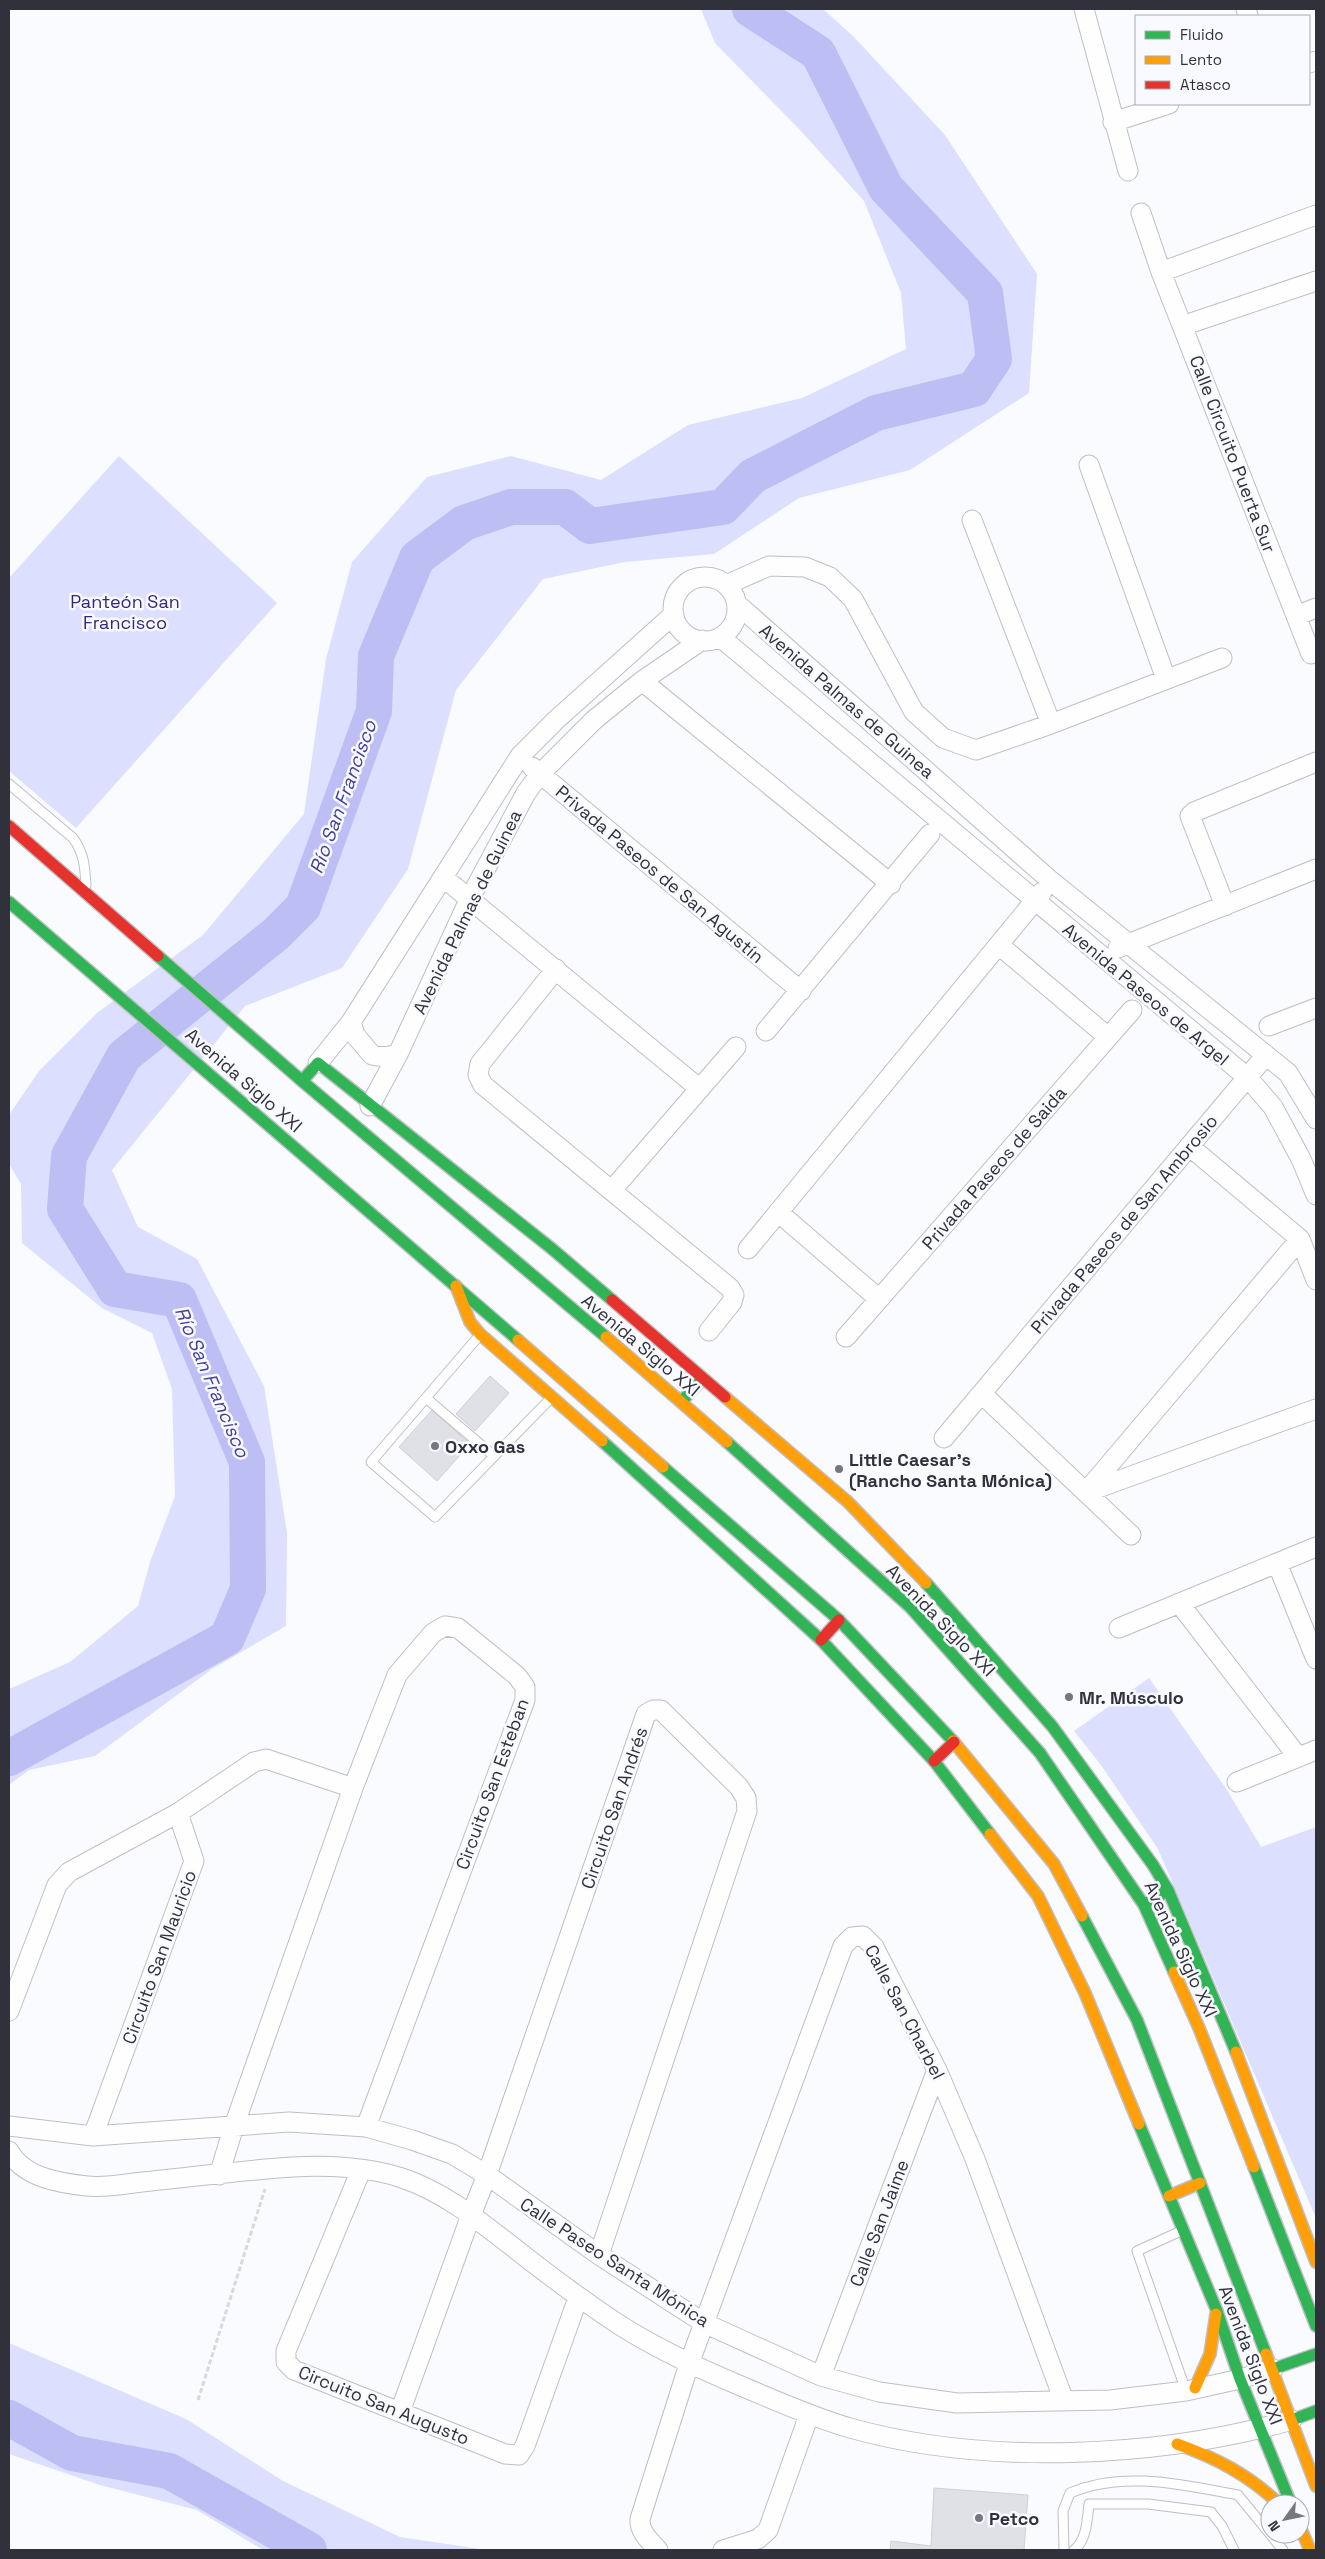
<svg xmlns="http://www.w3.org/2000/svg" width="1325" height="2559" viewBox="0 0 1325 2559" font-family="'Space Grotesk',sans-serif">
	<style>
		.green { fill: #dddffe }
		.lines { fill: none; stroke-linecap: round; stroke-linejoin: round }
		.river { stroke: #bcbef4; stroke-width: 36 }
		.building { fill: #e0e1e7; stroke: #cfcfd5 }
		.lane-casing { stroke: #bebfc5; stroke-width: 11 }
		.street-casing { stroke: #bebfc5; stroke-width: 21 }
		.fast-casing { stroke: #bebfc5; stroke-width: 14 }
		.slow-casing { stroke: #bebfc5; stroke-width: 14 }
		.jam-casing { stroke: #bebfc5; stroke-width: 14 }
		.path { stroke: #d9d9da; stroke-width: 3; stroke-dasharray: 5 2.5; stroke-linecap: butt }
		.lane { stroke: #fefeff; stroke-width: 9 }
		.street { stroke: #fefeff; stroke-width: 19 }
		.fast { stroke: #30b455; stroke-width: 11 }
		.slow { stroke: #ff9f0a; stroke-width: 11 }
		.jam { stroke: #e5322d; stroke-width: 11 }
		.poi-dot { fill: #77787f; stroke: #f9faff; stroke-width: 2 }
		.labels { text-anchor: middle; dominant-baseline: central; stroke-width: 5; stroke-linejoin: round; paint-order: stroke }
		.street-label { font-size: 18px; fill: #30313b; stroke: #f9faff }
		.park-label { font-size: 18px; fill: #32277d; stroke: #f9faff }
		.poi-label { font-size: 18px; font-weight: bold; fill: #30313b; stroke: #f9faff; text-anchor: start }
		.water-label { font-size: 19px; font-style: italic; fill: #464097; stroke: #f9faff }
	</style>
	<rect width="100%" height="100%" fill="#fafbfe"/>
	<path class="green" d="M701 9H823L854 37 945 135 1037 274 1029 393 910 470 799 498 714 554 625 562 543 579 456 690 408 869 342 968 245 1006 112 1170 138 1227 197 1259 264 1386 287 1533 286 1626 212 1669 95 1756 29 1770 9 1785V1689L70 1662 138 1606 150 1562 175 1496 172 1389 152 1333 102 1308 22 1243 21 1184 9 1164V1115L39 1071 97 1013 203 935 304 814 326 659 352 562 427 477 511 456 601 480 688 425 802 398 906 349 901 293 864 201 801 131 715 43Z
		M119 456 277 603 76 828 9 771V578Z
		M1149 1678 1227 1790 1261 1847 1316 1827V2218L1158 1849 1101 1765 1074 1731Z
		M9 2343 186 2419 283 2481 400 2537 487 2550H263L197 2510 100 2485 9 2454Z"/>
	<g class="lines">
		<path class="river" d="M9 1758 227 1638 248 1589 247 1462 179 1300 115 1289 65 1209 69 1156 124 1056 276 934 303 907 374 711 376 656 417 558 464 523 511 507H565L590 526 723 507 753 476 876 413 974 389 994 359 985 293 886 188 818 53 750 9
			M9 2418 72 2453 169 2471 309 2550"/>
	</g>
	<path class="building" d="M490 1376 509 1393 475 1431 456 1414Z
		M432 1410 470 1444 437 1481 399 1447Z
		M934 2488 1028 2495 1024 2550H890L891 2541 931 2546Z"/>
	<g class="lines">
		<defs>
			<path id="lane" d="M9 784 73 838C84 853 85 867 86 885
				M478 1337 371 1462 435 1517 550 1399
				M426 1398 494 1456
				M1181 2231 1137 2251 1186 2391
				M1064 2550 1063 2511 1070 2493C1123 2470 1183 2485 1238 2495L1283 2550
				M1074 2550C1087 2540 1087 2520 1089 2504H1148L1211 2512 1222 2526 1234 2550"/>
			<path id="street" d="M1084 9 1128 171
				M1246 9 1248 16
				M1309 63 1316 61
				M1113 122 1169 104
				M1141 213 1161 272 1311 654
				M1161 272 1316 215
				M1182 326 1316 281
				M1089 465 1166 679
				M972 520 1051 724
				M673 609a32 32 0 1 1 64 0a32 32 0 1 1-64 0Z
				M726 585 769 566 805 567 830 577 853 599 914 712 943 738 976 750 1051 724 1222 658
				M737 604 1051 881 1288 1073 1316 1119
				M1296 616 1316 608
				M720 637 1248 1078 1273 1107 1301 1159 1316 1195
				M642 681 891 884
				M532 767 801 991
				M444 878 700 1089
				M1225 906 1190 816 1194 812 1316 762
				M999 945 1108 1037
				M1118 948 1316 869
				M556 969 480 1064 478 1075 483 1085 730 1288 734 1295 732 1302 709 1331
				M351 1022 355 1035 372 1055 386 1057 398 1054
				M1269 1026 1316 1008
				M766 1031 930 834
				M318 1063 351 1022 520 756 556 720 674 614
				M370 1106 398 1054 470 898 526 793 540 774 594 720 642 681 702 640
				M1189 1146 1300 1239 1316 1280
				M612 1190 736 1047
				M778 1212 879 1299
				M748 1249 1042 892
				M846 1337 1132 1010
				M982 1394 1131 1535
				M944 1438 1266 1055
				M1086 1492 1300 1239
				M1087 1492 1316 1409
				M1277 1563 1316 1659
				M1179 1603 1298 1757
				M1119 1628 1316 1547
				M1237 1782 1316 1750
				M9 2011 57 1885 69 1872 178 1813 254 1762 266 1759 353 1788
				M9 2126 93 2136 289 2122 366 2127 412 2140 452 2154 487 2175 599 2255 704 2323 821 2376 879 2392 957 2403 1110 2400 1186 2391 1240 2379 1273 2369
				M93 2136 194 1861 178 1813
				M9 2151C24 2178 60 2183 87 2186 105 2188 125 2184 142 2182 192 2177 243 2170 293 2167 327 2165 370 2167 402 2178 444 2192 478 2220 513 2247 547 2274 582 2300 618 2324 657 2349 698 2368 741 2386 777 2401 812 2417 850 2428 985 2466 1159 2458 1292 2420
				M361 2170 286 2351V2362L294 2370 505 2454 519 2455 525 2446 578 2298
				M219 2175 234 2126 353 1788 397 1675 433 1633 445 1626 458 1628 517 1676 525 1687V1700L366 2127
				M821 2376 937 2070
				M400 2412 471 2215 487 2175 646 1714 653 1710H661L739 1787 746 1798 747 1811 599 2255
				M658 2550C650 2541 639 2532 640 2519L689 2364 843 1946 852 1937 863 1936 874 1947 937 2070 975 2159 1064 2401
				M723 2550 758 2539 768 2530 809 2415"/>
			<path id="fast" d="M9 902 518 1340
				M158 956 302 1081 606 1337
				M302 1081 318 1063 551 1248 612 1300
				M682 1401 702 1379
				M602 1441 821 1640 934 1761 990 1834
				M727 1442 911 1608 1040 1753 1144 1905 1174 1972
				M663 1467 839 1620 953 1741
				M926 1583 1052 1726 1153 1865 1168 1890 1236 2052
				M1144 1905 1168 1890
				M1082 1916 1137 2020 1266 2354
				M1139 2124 1217 2311 1240 2379 1291 2504
				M1254 2167 1316 2326
				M1273 2369 1316 2354
				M1292 2420 1316 2411"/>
			<path id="slow" d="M456 1286 470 1322 480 1334 602 1441
				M606 1337 727 1442
				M518 1340 663 1467
				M725 1397 848 1502 926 1583
				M953 1741 1054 1864 1082 1916
				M990 1834 1038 1896 1085 1993 1139 2124
				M1174 1972 1199 2028 1254 2167
				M1236 2052 1316 2262
				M1169 2196 1200 2183
				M1266 2354 1316 2486
				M1195 2388 1210 2354 1216 2314
				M1177 2444C1216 2458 1249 2475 1279 2504
				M1300 2527 1310 2550"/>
			<path id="jam" d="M9 826 158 956
				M612 1300 725 1397
				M821 1640 839 1620
				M934 1761 954 1742"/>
		</defs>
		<use href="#lane" class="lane-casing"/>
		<use href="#street" class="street-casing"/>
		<use href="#fast" class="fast-casing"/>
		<use href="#slow" class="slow-casing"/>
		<use href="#jam" class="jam-casing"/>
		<path class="path" d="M198 2400 265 2189"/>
		<use href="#lane" class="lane"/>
		<use href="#street" class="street"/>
		<use href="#fast" class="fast"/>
		<use href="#slow" class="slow"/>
		<use href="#jam" class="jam"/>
	</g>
	<g class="poi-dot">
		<circle cx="435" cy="1446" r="5"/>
		<circle cx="839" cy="1469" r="5"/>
		<circle cx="1069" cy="1697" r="5"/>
		<circle cx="979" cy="2518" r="5"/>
	</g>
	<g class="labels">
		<g class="street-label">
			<text transform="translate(1233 454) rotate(69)">Calle Circuito Puerta Sur</text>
			<text transform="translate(847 701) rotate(41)">Avenida Palmas de Guinea</text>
			<text transform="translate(660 874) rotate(40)">Privada Paseos de San Agustín</text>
			<text transform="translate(467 912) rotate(-64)">Avenida Palmas de Guinea</text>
			<text transform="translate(1146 994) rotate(40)">Avenida Paseos de Argel</text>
			<text transform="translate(244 1080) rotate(41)">Avenida Siglo XXI</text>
			<text transform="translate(994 1168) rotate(-49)">Privada Paseos de Saida</text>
			<text transform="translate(1124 1224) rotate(-50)">Privada Paseos de San Ambrosio</text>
			<text transform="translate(641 1345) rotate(40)">Avenida Siglo XXI</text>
			<text transform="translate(941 1620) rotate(46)">Avenida Siglo XXI</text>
			<text transform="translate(492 1784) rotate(-70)">Circuito San Esteban</text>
			<text transform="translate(614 1808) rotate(-71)">Circuito San Andrés</text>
			<text transform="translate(1181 1949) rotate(65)">Avenida Siglo XXI</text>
			<text transform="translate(159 1957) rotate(-70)">Circuito San Mauricio</text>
			<text transform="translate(905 2012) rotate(62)">Calle San Charbel</text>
			<text transform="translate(879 2223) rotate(-69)">Calle San Jaime</text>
			<text transform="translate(615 2262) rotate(33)">Calle Paseo Santa Mónica</text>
			<text transform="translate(1251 2355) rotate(69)">Avenida Siglo XXI</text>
			<text transform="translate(384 2405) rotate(22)">Circuito San Augusto</text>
		</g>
		<g class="park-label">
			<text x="125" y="601">Panteón San<tspan x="125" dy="21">Francisco</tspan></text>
		</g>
		<g class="poi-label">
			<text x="445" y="1446">Oxxo Gas</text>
			<text x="849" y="1459">Little Caesar's<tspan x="849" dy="21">(Rancho Santa Mónica)</tspan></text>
			<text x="1079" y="1697">Mr. Músculo</text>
			<text x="989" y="2518">Petco</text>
		</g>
		<g class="water-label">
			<text transform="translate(343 797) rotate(-70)">Río San Francisco</text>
			<text transform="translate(212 1382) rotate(67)">Río San Francisco</text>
		</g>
	</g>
	<rect width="1325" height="2559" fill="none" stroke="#30313b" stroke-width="20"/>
	<rect x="1135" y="15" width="175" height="90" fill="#f9faff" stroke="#a9aab1"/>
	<rect x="1145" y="31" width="25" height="8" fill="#30b455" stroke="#a9aab1"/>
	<text x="1180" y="40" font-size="15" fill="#30313b">Fluido</text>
	<rect x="1145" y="56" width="25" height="8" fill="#ff9f0a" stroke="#a9aab1"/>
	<text x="1180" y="65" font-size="15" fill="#30313b">Lento</text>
	<rect x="1145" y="81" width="25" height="8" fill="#e5322d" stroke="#a9aab1"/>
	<text x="1180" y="90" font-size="15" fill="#30313b">Atasco</text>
	<g transform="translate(1285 2519) rotate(237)"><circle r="24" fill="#f9faff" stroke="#a9aab1"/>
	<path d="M0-4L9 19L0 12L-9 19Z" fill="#77787f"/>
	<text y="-8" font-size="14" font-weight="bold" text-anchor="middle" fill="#30313b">N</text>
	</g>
</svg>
